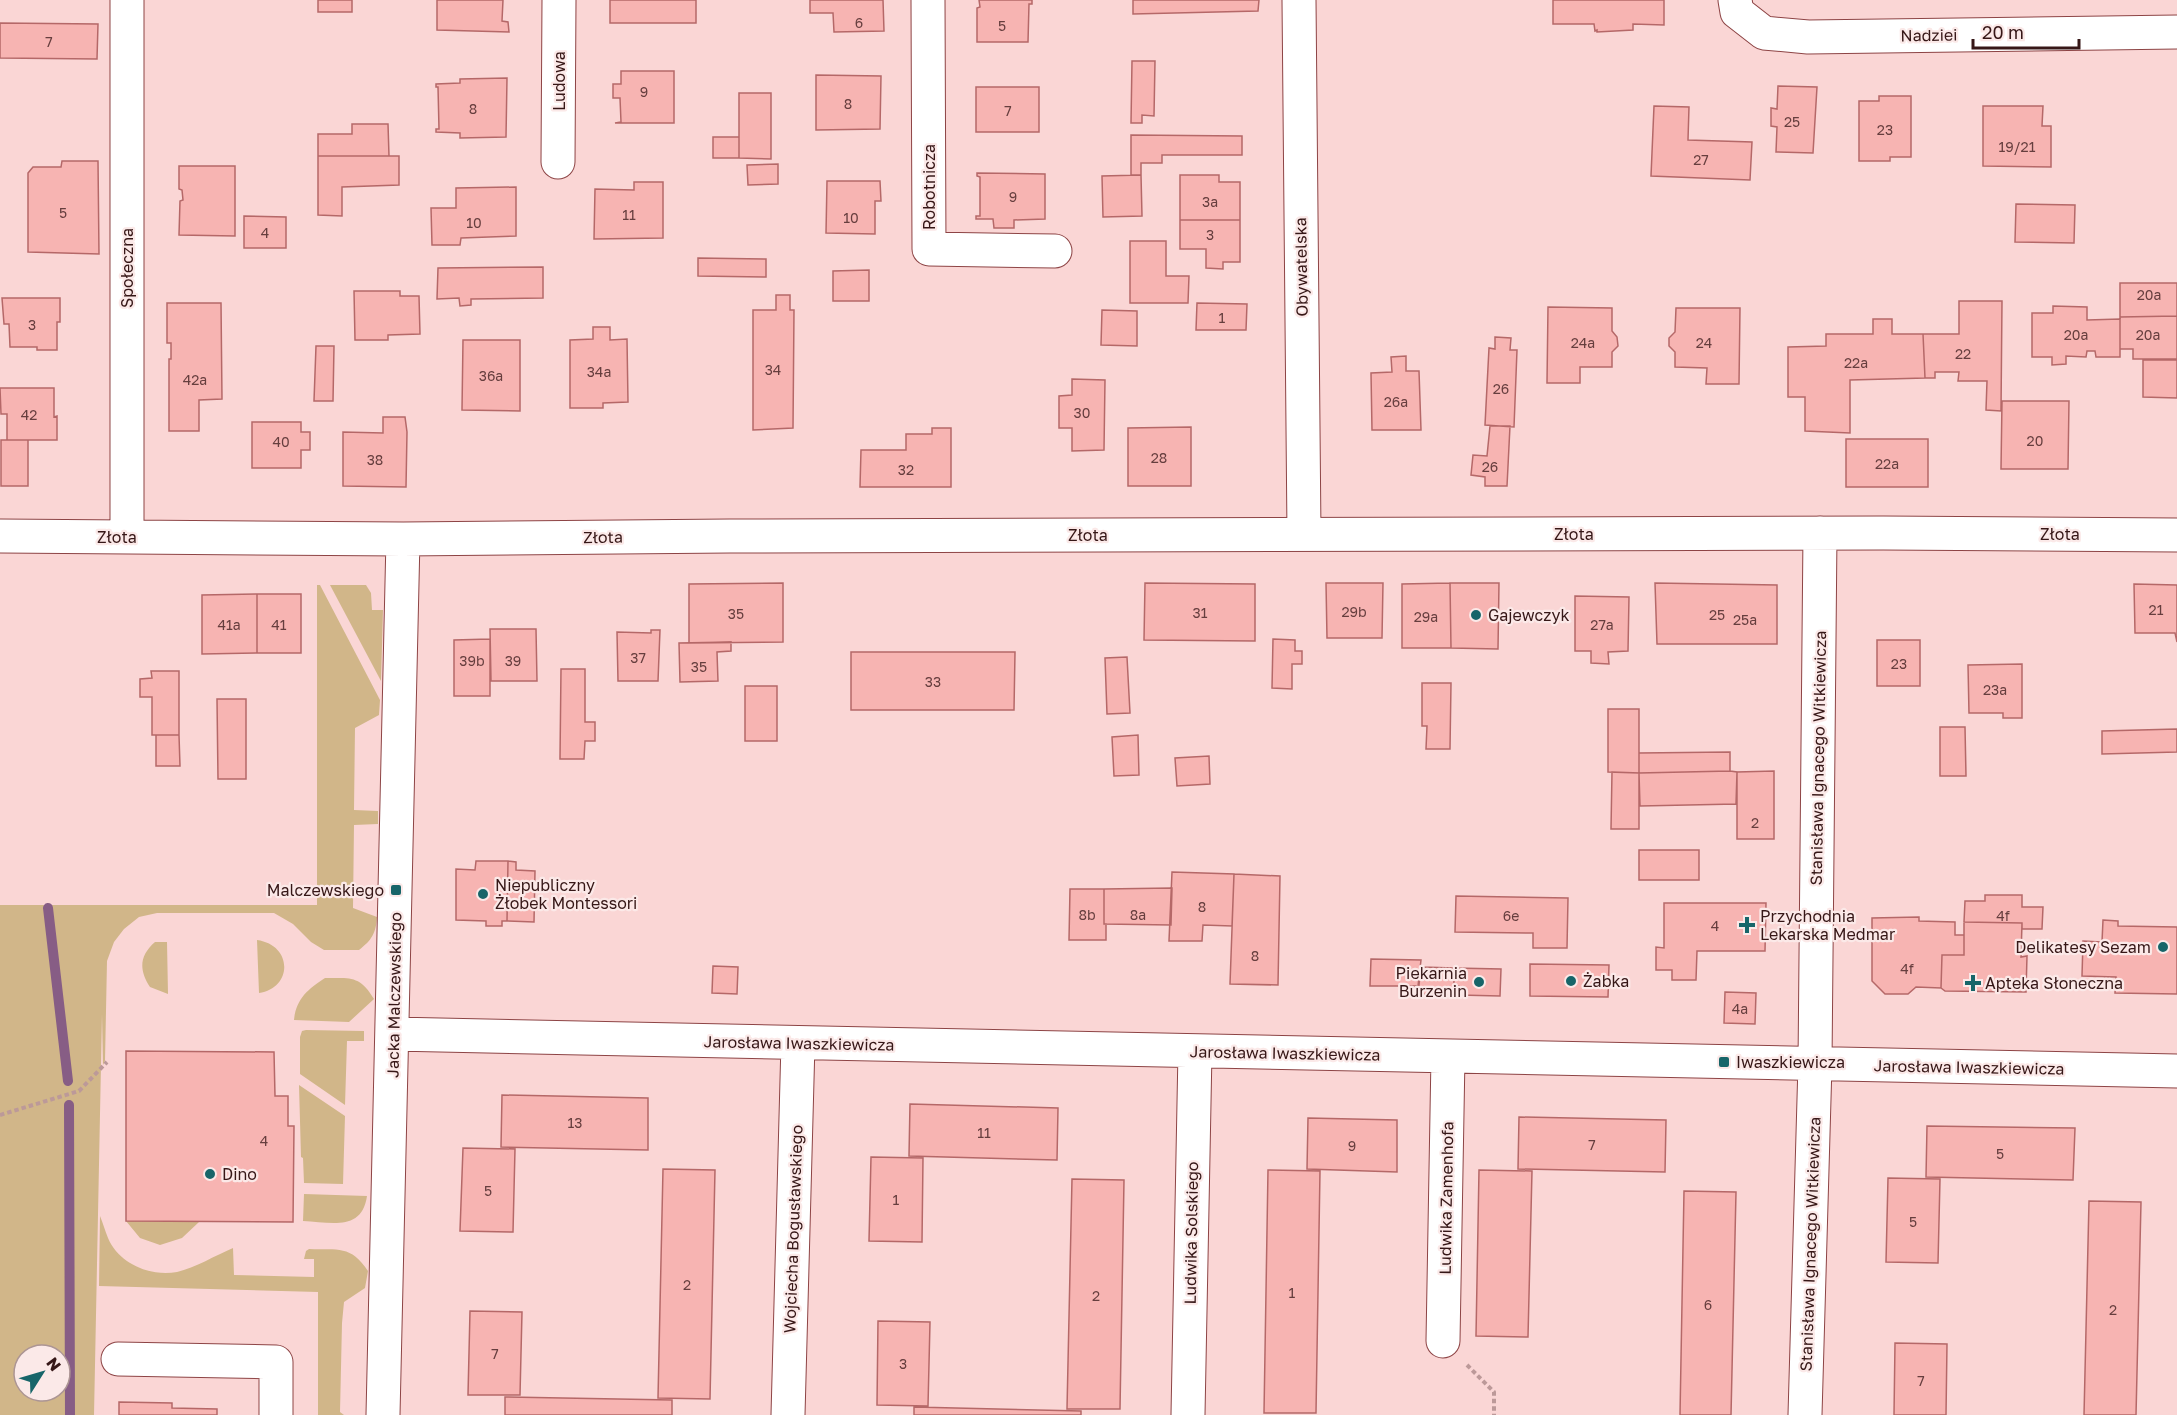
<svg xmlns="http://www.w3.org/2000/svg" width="2177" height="1415" viewBox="0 0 2177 1415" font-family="'Golos Text',sans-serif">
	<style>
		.green { fill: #d1b689; fill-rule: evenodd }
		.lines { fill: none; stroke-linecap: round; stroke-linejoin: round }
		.stream { stroke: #875d85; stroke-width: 10 }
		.building { fill: #f7b4b2; stroke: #b56868; stroke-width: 1.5 }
		.minor-casing { stroke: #8d4445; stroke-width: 35 }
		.path { stroke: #bc9999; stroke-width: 4; stroke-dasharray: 4.5 3; stroke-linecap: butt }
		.minor { stroke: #fff; stroke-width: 33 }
		.poi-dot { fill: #176569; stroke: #fbe9e8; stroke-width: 2 }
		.labels { text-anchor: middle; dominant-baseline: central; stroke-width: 4.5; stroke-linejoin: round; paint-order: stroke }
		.number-label { font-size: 14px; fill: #663e3e }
		.street-label { font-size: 16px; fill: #361717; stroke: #fbe9e8 }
		.poi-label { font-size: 16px; fill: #361717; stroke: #fbe9e8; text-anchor: start }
	</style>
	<rect width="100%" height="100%" fill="#fad6d5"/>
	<path class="green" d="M317 585H320L380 700 379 715 355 728 354 810 378 811V824L354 825 353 908 377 917C376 933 372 940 359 950H324L311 942 293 924 274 913H157L139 917 124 929 114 942 107 961 105 1061 103 1065 102 1014 94 1415H0V905H317ZM24 1355H60V1391H24Z
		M330 585H366L371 593 372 610H383L381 681Z
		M257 940C293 945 293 988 259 993Z
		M155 942H167L168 994 150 987C139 970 139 956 155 942Z
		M325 978C350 978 360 975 374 999L349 1022 294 1020C296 999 308 989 325 978Z
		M306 1030 364 1031V1041H347L345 1105 300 1074V1037L302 1031Z
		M299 1085 345 1116 343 1184 304 1183 303 1158 301 1157Z
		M304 1194 367 1196C362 1232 330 1222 303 1221Z
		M100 1216C103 1223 105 1231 108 1238 119 1264 151 1277 177 1272 195 1268 216 1255 233 1248L234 1275 314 1277V1259H304L306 1251 309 1249C338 1250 351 1245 368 1271L365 1288 344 1302 342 1323 340 1412 344 1415H318V1292L99 1286Z
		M126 1221 199 1222 182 1238 160 1245 140 1238Z"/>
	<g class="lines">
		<path class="stream" d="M48 908 68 1081
			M69 1105 70 1415"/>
	</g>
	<path class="building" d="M318 0H352V12H318Z
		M437 0H503L502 21 508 22 509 32 437 30Z
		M610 0H696V23H610Z
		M810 0H883L884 31 834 32 833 13H810Z
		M979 0H1032V4H1029L1028 42H977V8L980 7Z
		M1133 0H1259L1258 11 1133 14Z
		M1553 0H1664V25L1633 24V30L1597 32V30L1595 31 1594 24H1553Z
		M0 23 98 24 97 59 0 58Z
		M1132 61H1155L1154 116 1142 115V123H1131Z
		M621 71H674V123H615L621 122 620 98H613V84H621Z
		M816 75 881 76 880 129 816 130Z
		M507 78 506 137 460 138V133L436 132V129H439L438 87H436V84L460 83V79Z
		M1778 86 1817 87 1813 153 1776 152 1777 127 1771 126V108L1777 109Z
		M976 87H1039V132H976Z
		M739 93H771V159L739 158Z
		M1879 96H1911V157H1890V161H1859V101H1879Z
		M1654 106 1689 107 1688 140 1752 142 1750 180 1651 176Z
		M1983 106H2043L2042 126H2051V167L1983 166Z
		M352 124H388L389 156H318V134H352Z
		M1131 135 1242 136V155H1162V163H1141V175H1131Z
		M713 137H739V158H713Z
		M318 156H399V185L342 187V216L318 215Z
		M62 161H98L99 254 28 252V173L33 167H61Z
		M778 164V184L748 185 747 165Z
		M179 166H235V236L179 235 180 201 183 200 182 190 179 189Z
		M977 173 1045 174V219L1014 220V228H994L993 219H976V216H980V177L977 176Z
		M1141 175 1142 216 1103 217 1102 176Z
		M1180 175H1219V182H1240V220H1180Z
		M827 181H880L881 201H875V234L826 233Z
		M634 182H663V238L594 239 595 189 634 190Z
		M516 187V236L461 238 460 245H432L431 208H456V188Z
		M2016 204 2075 205 2074 243 2015 242Z
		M244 216 286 217V248H244Z
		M1180 220H1240V262H1223V269L1206 268V249H1180Z
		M1130 241H1166V276H1189L1188 303H1130Z
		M698 258 766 259V277L698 276Z
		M543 267V298L471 299V305L460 306 459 298 437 299 438 268Z
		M869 270V301H833V271Z
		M2120 283H2177V316L2120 317Z
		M354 291H400V296H419L420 334 388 335V340H355Z
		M776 295H790V310H794L793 428 753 430V310H776Z
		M2 298H60V322H57V350H37V347H10L9 324H4Z
		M1959 301H2002L2001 411 1986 410 1987 381H1958L1959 372H1935V378H1925L1923 334H1959Z
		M167 303H221L222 399 199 400V431H169V359H171V343H167Z
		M1197 303 1247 304 1246 330H1196Z
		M2053 306 2087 307V320L2120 319V357H2096L2095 351H2087L2086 357 2066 356V364L2052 365V357H2032V313H2053Z
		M1548 307 1612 308V331L1617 337 1618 346 1612 352V367H1580V383H1547Z
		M1676 308H1740L1739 384H1706L1707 368 1675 367V352L1669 346V338L1675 332Z
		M1102 310 1137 311V346L1101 345Z
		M2177 316V359H2133V349H2120V317Z
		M1873 319H1892V334H1923L1925 378 1850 380V433L1805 431V397H1788V347L1826 346V334H1873Z
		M593 327H610V340L627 339 628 402 603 403V408H570V340L593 339Z
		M1495 337 1511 338 1510 350H1517L1514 427 1485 425 1489 348 1495 349Z
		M463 340H520V411L462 410Z
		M316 346H334L333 401H314Z
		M1406 356V371H1419L1421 430H1372L1371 373 1392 372 1391 357Z
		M2143 360H2177V398L2143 397Z
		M1072 379 1105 380 1104 450 1072 451V428H1059V396L1072 395Z
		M0 388H54V417L57 416V440H7V414H1Z
		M2002 401H2069L2068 469H2001Z
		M383 417H405L407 432 406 487 343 486V432L383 433Z
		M252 422H301V432H310V450H301V468H252Z
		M1490 426H1510L1507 486H1485V477L1471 475 1473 455 1487 456Z
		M1191 427V486H1128V428Z
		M932 428H951V487H860L861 450H906V434H932Z
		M1846 439H1928V487H1846Z
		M1 440H28V486H1Z
		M783 583V642L689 643V584Z
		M1145 583 1255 584V641L1144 640Z
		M1326 583H1383L1382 638H1327Z
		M1450 583H1499L1498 649 1451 648Z
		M1450 583 1451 648H1402V584Z
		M1655 583 1777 585V644H1657Z
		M2134 584 2177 585V642L2175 633H2135Z
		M257 594H301V653H257Z
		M257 594V653L202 654V595Z
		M1575 596 1629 597 1628 651 1608 652 1609 664 1591 663V651H1575Z
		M490 629H536L537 681H491Z
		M651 630H660L658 681H618L617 632 651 633Z
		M490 639V696H454V640Z
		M1273 639 1295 640V651H1302V664H1292V689L1272 688Z
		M1877 640H1920V686H1877Z
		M731 642V651L717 652 718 681 680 682 679 643Z
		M851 652H1015L1014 710H851Z
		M1127 657 1130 713 1107 714 1105 658Z
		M2022 664V718H2003V713H1969L1968 665Z
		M561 669H585V722H595V741H585L584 759H560Z
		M151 671H179V735H152V697H140V679L152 678Z
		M1422 683H1451L1450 749H1426L1427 726H1422Z
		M745 686H777V741H745Z
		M217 699H246V779H218Z
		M1608 709H1639V773L1608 772Z
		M1940 727H1965L1966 776H1940Z
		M2177 729V752L2102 754V731Z
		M156 735H179L180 766H156Z
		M1138 735 1139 775 1114 776 1112 737Z
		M1730 752V771L1639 773V753Z
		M1209 756 1210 784 1177 786 1175 758Z
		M1730 771 1737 772 1736 804 1640 806 1639 773Z
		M1774 771V839H1737V772Z
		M1612 772 1639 773V829H1611Z
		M1639 850H1699V880H1639Z
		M476 861H508L507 921H502V926H486V921L456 920V869L475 870Z
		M508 861 516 862V870L535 871 534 922 507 921Z
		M1172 872 1234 874 1232 926 1203 925 1202 941H1169Z
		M1234 874 1280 876 1278 985 1230 984Z
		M1172 888 1171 925 1104 924V889Z
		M1070 889H1104V924H1106V940H1069Z
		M1985 895H2022V907H2043L2042 929H2022V923L1964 922 1965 901H1985Z
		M1456 896 1568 898 1567 948H1533V933L1455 932Z
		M1664 903H1766L1765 951H1697L1696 980H1672V970H1656V947L1664 948Z
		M1919 917V921L1955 922V935H1964V955H1942L1941 988 1916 987 1908 994H1885L1872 981V918Z
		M2103 920 2118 921V926L2177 927V994L2115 993 2116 977 2082 976 2083 941 2102 942Z
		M1964 922 2022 923 2021 957 2027 956 2026 992 1945 991 1941 988 1942 955H1964Z
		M1371 959 1421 960 1418 986H1370Z
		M1530 964 1609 965 1608 997 1530 996Z
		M713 966 738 967 737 994 712 993Z
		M1421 967 1454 968V986H1459V995L1418 994Z
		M1454 968 1501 969 1500 996 1459 995V986H1454Z
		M1725 992 1756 993 1755 1024 1724 1023Z
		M126 1051 274 1052 275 1096H288V1126H294L293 1222 126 1221Z
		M502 1095 648 1098V1150L501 1147Z
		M910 1104 1058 1108 1057 1160 909 1156Z
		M1519 1117 1666 1120 1665 1172 1518 1169Z
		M1308 1118 1397 1120V1172L1307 1169Z
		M1927 1126 2075 1128 2073 1180 1926 1177Z
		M463 1148 515 1149 513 1232 460 1231Z
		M871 1157 923 1158 922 1242 869 1241Z
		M663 1169 715 1170 710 1399 658 1398Z
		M1268 1170 1320 1171 1316 1413H1264Z
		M1479 1170 1532 1171 1528 1337 1476 1336Z
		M1888 1178 1940 1179 1938 1263 1886 1262Z
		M1072 1179 1124 1180 1120 1409H1067Z
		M1684 1191 1736 1192 1731 1415H1680Z
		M2089 1201 2141 1202 2136 1415H2084Z
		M470 1311 522 1312 520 1395H468Z
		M878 1321 930 1322 928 1406 877 1405Z
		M1895 1343 1947 1344 1946 1415H1894Z
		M505 1397 672 1400V1415H505Z
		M119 1402 172 1403V1408L217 1409V1415H119Z
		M914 1407 1081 1411V1415H914Z"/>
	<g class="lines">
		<defs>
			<path id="minor" d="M928 0 929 249 1055 251
				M1299 0 1304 534
				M1735 0 1737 12 1764 33 1808 37 2177 32
				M558 162 559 0
				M0 536 403 539 730 536 1883 533 2177 535
				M127 536V0
				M393 1034 2177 1071
				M1443 1341 1448 1056
				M118 1359 276 1362V1415
				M383 1415 403 539
				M788 1415 798 1043
				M1188 1415 1195 1051
				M1805 1415 1815 1064 1820 533"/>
		</defs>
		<use href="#minor" class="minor-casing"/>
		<path class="path" d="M0 1115 79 1091 107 1062
			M1467 1365 1494 1392V1415"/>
		<use href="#minor" class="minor"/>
	</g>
	<g class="poi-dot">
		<circle cx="1476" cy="615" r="6"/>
		<rect x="390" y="884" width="12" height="12" rx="3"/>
		<circle cx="483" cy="894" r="6"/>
		<path d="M1744 916h6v6h6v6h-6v6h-6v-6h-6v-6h6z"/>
		<circle cx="2163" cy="947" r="6"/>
		<circle cx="1571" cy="981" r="6"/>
		<circle cx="1479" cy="982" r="6"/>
		<path d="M1970 974h6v6h6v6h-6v6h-6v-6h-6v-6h6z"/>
		<rect x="1718" y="1056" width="12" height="12" rx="3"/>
		<circle cx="210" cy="1174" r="6"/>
	</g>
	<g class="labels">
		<g class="number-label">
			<text x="859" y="22">6</text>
			<text x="1002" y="25">5</text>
			<text x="49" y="41">7</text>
			<text x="644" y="91">9</text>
			<text x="848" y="103">8</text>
			<text x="473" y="108">8</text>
			<text x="1008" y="110">7</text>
			<text x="1792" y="121">25</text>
			<text x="1885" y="129">23</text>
			<text x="2017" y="146">19/21</text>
			<text x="1701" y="159">27</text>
			<text x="1013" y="196">9</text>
			<text x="1210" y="201">3a</text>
			<text x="63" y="212">5</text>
			<text x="629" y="214">11</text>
			<text x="851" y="217">10</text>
			<text x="474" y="222">10</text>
			<text x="265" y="232">4</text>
			<text x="1210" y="234">3</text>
			<text x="2149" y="294">20a</text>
			<text x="1222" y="317">1</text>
			<text x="32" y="324">3</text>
			<text x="2076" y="334">20a</text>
			<text x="2148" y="334">20a</text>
			<text x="1583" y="342">24a</text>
			<text x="1704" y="342">24</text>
			<text x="1963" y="353">22</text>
			<text x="1856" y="362">22a</text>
			<text x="773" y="369">34</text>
			<text x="599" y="371">34a</text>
			<text x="491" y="375">36a</text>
			<text x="195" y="379">42a</text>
			<text x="1501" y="388">26</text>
			<text x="1396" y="401">26a</text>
			<text x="1082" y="412">30</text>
			<text x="29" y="414">42</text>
			<text x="2035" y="440">20</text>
			<text x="281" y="441">40</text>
			<text x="1159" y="457">28</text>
			<text x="375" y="459">38</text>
			<text x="1887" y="463">22a</text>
			<text x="1490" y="466">26</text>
			<text x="906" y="469">32</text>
			<text x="2156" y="609">21</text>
			<text x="1354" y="611">29b</text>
			<text x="1200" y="612">31</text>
			<text x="736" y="613">35</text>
			<text x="1717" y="614">25</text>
			<text x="1426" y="616">29a</text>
			<text x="1745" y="619">25a</text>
			<text x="229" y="624">41a</text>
			<text x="279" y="624">41</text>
			<text x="1602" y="624">27a</text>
			<text x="638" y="657">37</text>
			<text x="472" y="660">39b</text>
			<text x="513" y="660">39</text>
			<text x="1899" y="663">23</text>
			<text x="699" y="666">35</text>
			<text x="933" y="681">33</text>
			<text x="1995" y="689">23a</text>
			<text x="1755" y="822">2</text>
			<text x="1202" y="906">8</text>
			<text x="1087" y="914">8b</text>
			<text x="1138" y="914">8a</text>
			<text x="1511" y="915">6e</text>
			<text x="2003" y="915">4f</text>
			<text x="1715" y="925">4</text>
			<text x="1255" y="955">8</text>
			<text x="1907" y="968">4f</text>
			<text x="1740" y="1008">4a</text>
			<text x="575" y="1122">13</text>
			<text x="984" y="1132">11</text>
			<text x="264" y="1140">4</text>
			<text x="1592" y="1144">7</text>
			<text x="1352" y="1145">9</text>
			<text x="2000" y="1153">5</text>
			<text x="488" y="1190">5</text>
			<text x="896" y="1199">1</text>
			<text x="1913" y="1221">5</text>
			<text x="687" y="1284">2</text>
			<text x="1292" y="1292">1</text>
			<text x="1096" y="1295">2</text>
			<text x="1708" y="1304">6</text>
			<text x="2113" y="1309">2</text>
			<text x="495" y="1353">7</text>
			<text x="903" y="1363">3</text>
			<text x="1921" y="1380">7</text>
		</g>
		<g class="street-label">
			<text transform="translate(1929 35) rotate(-1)">Nadziei</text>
			<text transform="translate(559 81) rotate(-90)">Ludowa</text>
			<text transform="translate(929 187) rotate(-90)">Robotnicza</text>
			<text transform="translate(1301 267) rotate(-91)">Obywatelska</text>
			<text transform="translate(127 268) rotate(-90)">Społeczna</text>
			<text x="1574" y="534">Złota</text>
			<text x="2060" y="534">Złota</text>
			<text x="1088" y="535">Złota</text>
			<text x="117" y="537">Złota</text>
			<text transform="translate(603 537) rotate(-1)">Złota</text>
			<text transform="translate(1818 758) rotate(-89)">Stanisława Ignacego Witkiewicza</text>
			<text transform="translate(394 995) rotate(-89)">Jacka Malczewskiego</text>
			<text transform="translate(799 1043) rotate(1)">Jarosława Iwaszkiewicza</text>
			<text transform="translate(1285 1053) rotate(1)">Jarosława Iwaszkiewicza</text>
			<text transform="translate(1969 1067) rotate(1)">Jarosława Iwaszkiewicza</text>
			<text transform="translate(1446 1198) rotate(-89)">Ludwika Zamenhofa</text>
			<text transform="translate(793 1229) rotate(-88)">Wojciecha Bogusławskiego</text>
			<text transform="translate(1191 1233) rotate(-89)">Ludwika Solskiego</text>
			<text transform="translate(1810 1244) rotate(-88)">Stanisława Ignacego Witkiewicza</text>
		</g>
		<g class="poi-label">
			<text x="1488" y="615">Gajewczyk</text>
			<text x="495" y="885">Niepubliczny<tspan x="495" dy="18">Żłobek Montessori</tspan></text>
			<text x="384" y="890" text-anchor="end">Malczewskiego</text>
			<text x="1760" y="916">Przychodnia<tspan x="1760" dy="18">Lekarska Medmar</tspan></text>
			<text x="2151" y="947" text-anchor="end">Delikatesy Sezam</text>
			<text x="1467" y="973" text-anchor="end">Piekarnia<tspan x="1467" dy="18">Burzenin</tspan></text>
			<text x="1583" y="981">Żabka</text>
			<text x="1985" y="983">Apteka Słoneczna</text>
			<text x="1736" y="1062">Iwaszkiewicza</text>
			<text x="222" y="1174">Dino</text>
		</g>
	</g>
	<g transform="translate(42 1373) rotate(53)"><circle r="28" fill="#fbe9e8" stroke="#ac9594" stroke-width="1.5"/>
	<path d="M0-4.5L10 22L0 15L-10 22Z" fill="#176569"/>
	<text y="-9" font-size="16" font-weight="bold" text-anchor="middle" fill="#361717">N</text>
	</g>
	<path d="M1973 39v9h106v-9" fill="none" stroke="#361717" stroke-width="3"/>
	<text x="1982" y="39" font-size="18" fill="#361717" stroke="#fbe9e8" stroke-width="4.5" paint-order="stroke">20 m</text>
</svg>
